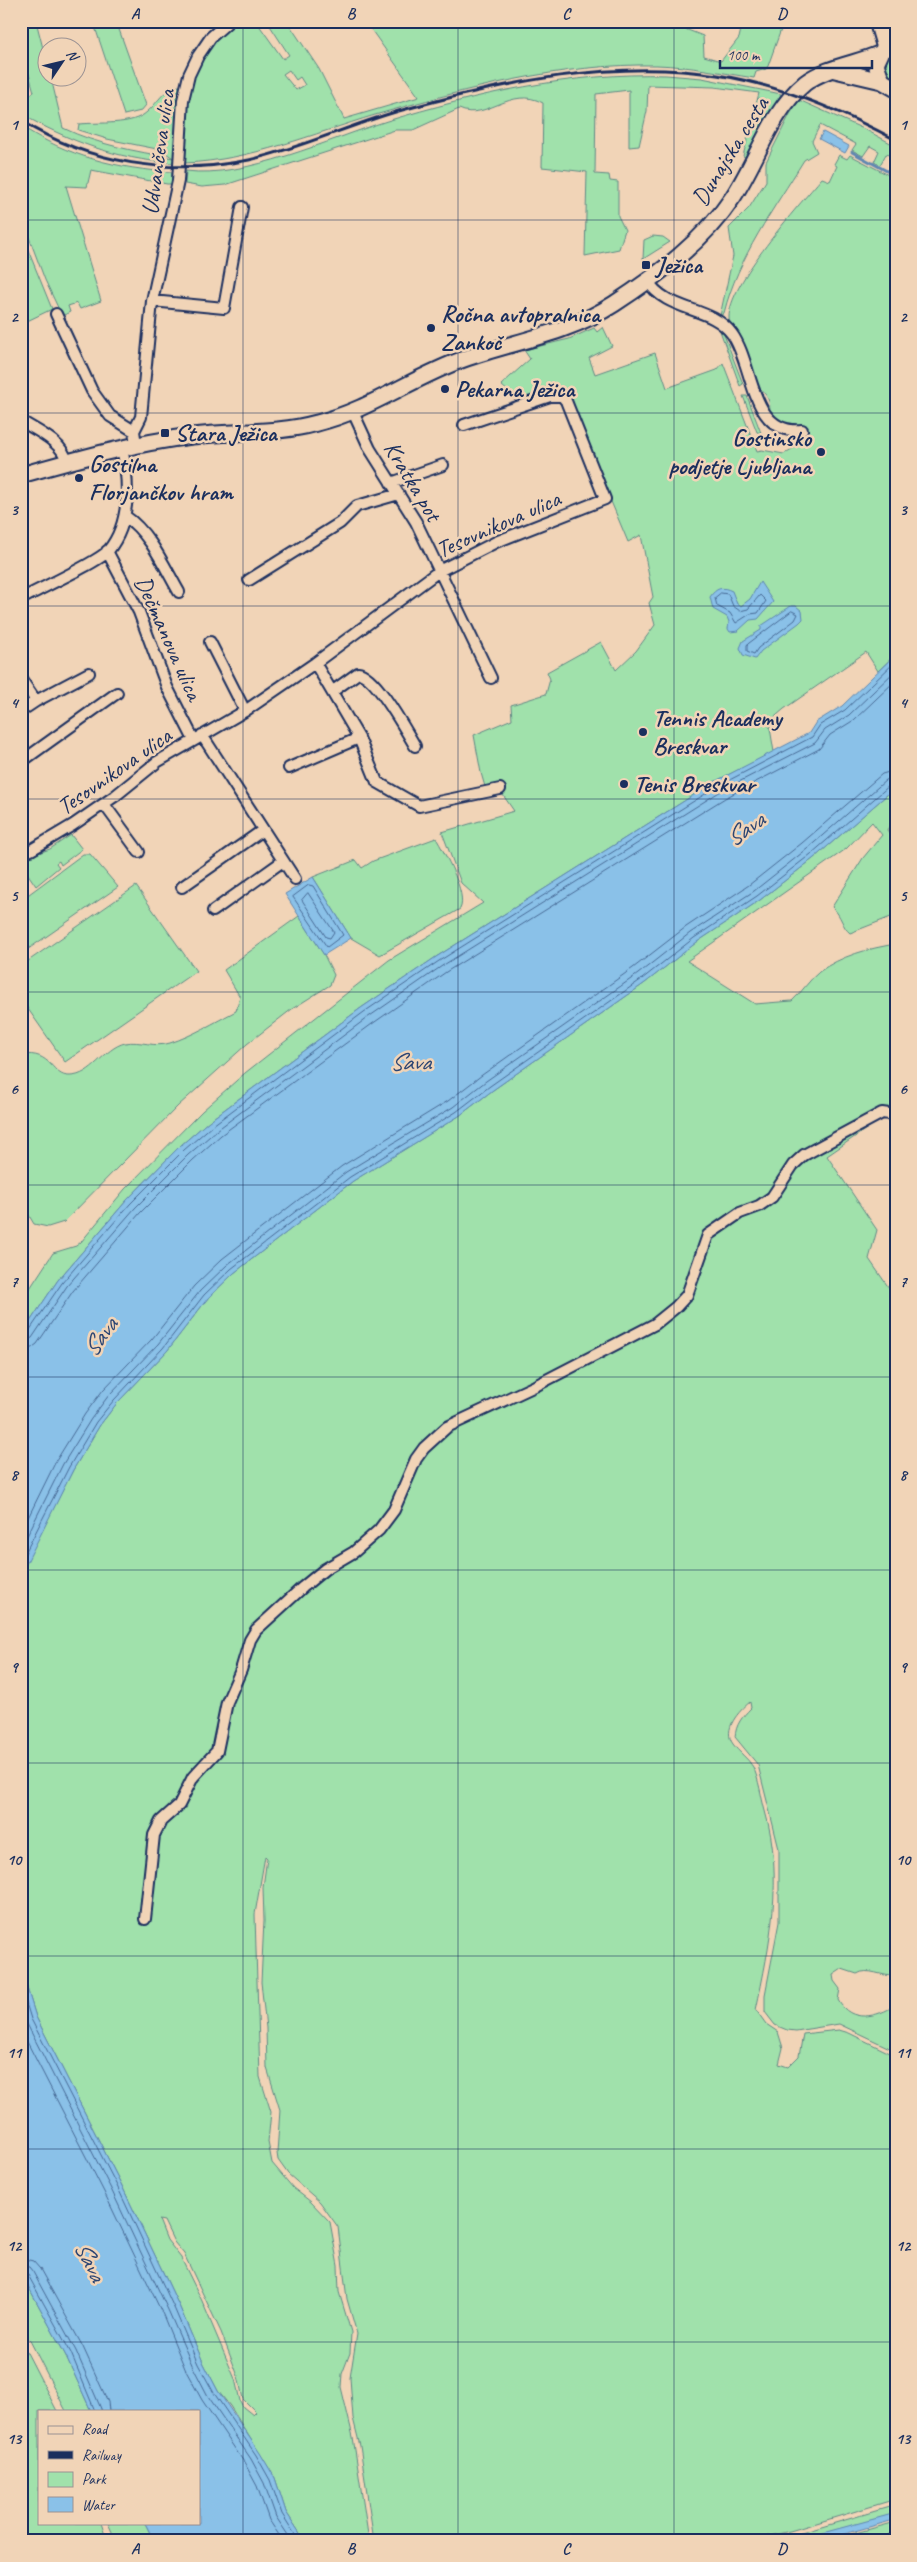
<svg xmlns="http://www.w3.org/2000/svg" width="917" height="2562" viewBox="0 0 917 2562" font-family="Caveat,sans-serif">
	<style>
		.green { fill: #a0e1ab; stroke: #5e8884; fill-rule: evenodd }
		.water { fill: #8ac1e8; stroke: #5e87b1 }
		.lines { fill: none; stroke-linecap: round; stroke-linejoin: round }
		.shore { stroke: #476995; stroke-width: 1 }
		.stream { stroke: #5e87b1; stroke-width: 3 }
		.street-casing { stroke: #1b2f5e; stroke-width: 14 }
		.secondary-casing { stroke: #1b2f5e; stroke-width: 19 }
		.street { stroke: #f1d4b7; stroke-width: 10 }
		.secondary { stroke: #f1d4b7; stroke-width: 15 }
		.rail { stroke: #1b2f5e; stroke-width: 3 }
		.grid { fill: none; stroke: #1b2f5e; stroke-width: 1; stroke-opacity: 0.55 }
		.poi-dot { fill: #1b2f5e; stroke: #f1d4b7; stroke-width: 2 }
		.labels { text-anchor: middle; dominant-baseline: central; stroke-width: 5; stroke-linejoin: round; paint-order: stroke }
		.street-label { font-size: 24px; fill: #1b2f5e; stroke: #f1d4b7 }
		.poi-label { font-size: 24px; font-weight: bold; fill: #1b2f5e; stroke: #f1d4b7; text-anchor: start }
		.water-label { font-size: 25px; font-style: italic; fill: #2c4573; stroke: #f1d4b7 }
		.neatline { fill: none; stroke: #1b2f5e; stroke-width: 2 }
		.grid-label { font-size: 16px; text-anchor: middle; font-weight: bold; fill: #1b2f5e }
	</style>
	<rect width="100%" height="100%" fill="#f1d4b7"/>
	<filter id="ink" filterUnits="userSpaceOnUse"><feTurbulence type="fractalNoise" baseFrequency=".02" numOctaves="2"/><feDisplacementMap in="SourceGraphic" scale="10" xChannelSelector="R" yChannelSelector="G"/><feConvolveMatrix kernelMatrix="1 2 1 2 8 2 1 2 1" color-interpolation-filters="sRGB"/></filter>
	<g filter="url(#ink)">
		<path class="green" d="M21 21H36L47 64 48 78H51L63 128C98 145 135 151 173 158L162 150 107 139 78 130 79 124C99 122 132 126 147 112 159 102 165 85 183 86L174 158 172 163C116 159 69 141 21 114V90L30 95 34 92 21 46Z
			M93 21H116L146 105 141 111 124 115Z
			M235 21H256L283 59 289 55 267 21H287L319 69 344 119 419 97 365 21H665L703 36 704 56 721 61 739 38 743 21H784L768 66 766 69 756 72 754 78C722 73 690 66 657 65 562 63 465 89 375 115 312 134 252 160 185 163L183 142 188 99 196 69 212 42ZM289 70 296 80 300 77 305 85 296 90 283 74Z
			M896 49V82L888 78 883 65 887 55Z
			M666 75 702 78 781 94 745 157 743 156 759 93 714 87 648 85 647 111 639 146 629 147V90L596 94 595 174 609 175 610 181 618 182V216L625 230 619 249 585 256 587 172 542 167 543 103C511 85 486 122 459 109L413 130H395L225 185 202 187 185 184 186 171C245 179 329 139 387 121 476 94 572 72 666 75Z
			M799 100 866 130 896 146V158L886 154 880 165 874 162 879 151 870 146 863 156 852 150 856 144 820 125 812 141 817 152 804 160C774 209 738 257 724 313L720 316 733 256 729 228 749 208 766 181V162L790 114Z
			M21 126C66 156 119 169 172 172V184H167L91 170 87 187 66 186 101 301 80 309 77 303 68 306 70 312 62 316 45 280 21 216Z
			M839 155 847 159 850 155 896 179V654L878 671 866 652 784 709 769 722 774 752 716 781 436 957 361 1008 209 1121 180 1146 127 1200 58 1280 21 1335V1302L53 1253 76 1246 81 1242 125 1189 202 1111 245 1073 389 960 483 903 461 883 442 832 514 811 503 795 488 797 481 773 474 735 512 719 511 705 546 694 550 679 547 672 601 642 616 670 636 651 655 625 649 603 653 597 641 535 628 542 564 389 521 403 501 385 530 359 524 350 569 339 594 328 597 332 603 327 612 346 589 358 595 374 655 353 667 388 717 370 723 363 757 451 762 450 784 454 807 439 806 429 798 430 796 424 781 421 769 412C772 403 766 393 759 388 752 369 746 351 739 333 736 328 729 324 729 318 728 284 799 205 822 178L830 181 837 166 834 164Z
			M653 236 663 237 670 242 643 259 644 240Z
			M24 240 52 309 21 324V242Z
			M719 328 723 332 743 384 740 386Z
			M743 396H747L761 433 757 432Z
			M896 787V814L887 830 896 842V915L850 933C842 927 842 916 832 907L863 858 882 835 872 822 846 849 687 961 755 1004 792 1001C802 992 809 980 819 972 840 956 870 948 896 944V1120L885 1116 827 1156 877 1230 869 1259 896 1298V1976C882 1977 868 1967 857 1974L842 1969 833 1975 834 1981 840 1989 838 2000C851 2024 877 2017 896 2005V2051L839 2024 796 2031 787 2030 775 2025 765 2012V1995L779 1922V1849L758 1765 735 1737C736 1724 742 1717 751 1708L750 1702C739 1711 722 1729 733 1744 738 1752 748 1758 753 1767 759 1779 761 1797 765 1811 784 1877 770 1944 756 2010L766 2024 778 2032 783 2048 779 2064 788 2067 799 2056 803 2034 839 2030 849 2033 896 2056V2499L790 2531 749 2541H374L360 2446 353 2418 350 2378 357 2334 347 2299 338 2227 320 2202 288 2174 278 2160 277 2153 280 2110 267 2068 266 2028 261 1982 264 1921 263 1887 267 1858 265 1856 255 1914 256 1950 260 2077 271 2112 268 2142 272 2163 293 2188 311 2202 330 2222 338 2266 339 2292 351 2332 350 2353 342 2374 341 2387 353 2437 369 2541H305L286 2512 275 2478 230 2406 218 2391 203 2362 180 2308 121 2184 36 2017 21 1969V1574L23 1568 73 1470 100 1425 117 1403 167 1351 208 1298 234 1273 353 1181 459 1116 493 1090 645 983 697 942 760 900 814 858ZM159 2220 164 2221 174 2242 184 2254 221 2332 238 2376 243 2399 256 2412 253 2415 243 2407 240 2401 235 2379 202 2301 181 2258 167 2240Z
			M71 835 82 849 61 865 59 861 56 863 59 867 36 886 21 864V859L50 849Z
			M436 838C444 852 468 894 460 909L380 955 351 938 313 877 356 860 362 868 373 861Z
			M83 854H90L118 887 21 954V917L24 914 21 909V900Z
			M136 886 196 971 65 1062 21 999V966Z
			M299 916 324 955 334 975 330 985 292 1009 247 1044 178 1106 64 1222 48 1227 34 1224 21 1202V1055C53 1050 51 1077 70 1076 92 1076 104 1048 125 1043 140 1040 155 1048 170 1043 192 1036 215 1022 236 1011L240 997 224 970Z
			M21 2273 66 2356 91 2411H66L21 2323Z
			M21 2341 57 2411H39V2523H101L107 2541H21Z
			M896 2505V2513L892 2515 800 2541H774Z
			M896 2522V2535L874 2541H826Z
			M108 2523H145L154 2541H116Z"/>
		<path class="water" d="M823 132 849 146 845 153 819 139Z
			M760 582 773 602 758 619 750 620 738 631 730 632 728 629 729 622 727 617 713 609 710 597C716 588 722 586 732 591L737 604 741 606 750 599Z
			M791 606H796L802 611 803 619 799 623 761 651 755 659 743 655 740 648 743 641 761 630V626Z
			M896 654V787L814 858 760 900 697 942 645 983 493 1090 459 1116 353 1181 234 1273 208 1298 167 1351 117 1403 100 1425 73 1470 21 1574V1335L58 1280 127 1200 180 1146 209 1121 361 1008 436 957 716 781 809 733 816 722 842 706Z
			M313 877 351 938 324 955 285 894Z
			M21 1969 36 2017 121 2184 180 2308 203 2362 218 2391 260 2453 275 2478 286 2512 305 2541H154L145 2523H199V2411H91L66 2356 21 2273Z
			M896 2513 894 2520 819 2541H793Z"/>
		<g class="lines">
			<path class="shore" d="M721 593 728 594 733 606 740 611 748 609 760 595 766 601 758 613 750 614 736 623 730 613 717 606 715 598Z
				M792 611 798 614 795 620 758 648 754 654 747 651V645Z
				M309 885 313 886 343 935 327 947 293 897Z
				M308 893 334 932 330 938 326 937 302 900Z
				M21 1337 27 1334 62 1283 130 1204 184 1150 213 1125 364 1012 439 961 718 786 812 737 820 725 845 710 896 661
				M21 1343 32 1338 67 1286 135 1208 188 1155 217 1130 367 1018 442 966 721 791 815 743 825 730 849 715 896 670
				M21 1350 30 1349 37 1344 73 1291 140 1213 193 1160 221 1135 372 1024 446 972 725 798 819 749 830 735 854 720 896 680
				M21 1532 56 1461 85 1414 103 1390 152 1339 194 1286 222 1259 342 1166 448 1101 482 1075 633 968 686 927 749 885 802 843 882 774 896 770
				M21 1548 63 1464 91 1419 109 1395 158 1344 200 1291 227 1265 346 1172 453 1107 486 1081 638 974 690 933 754 891 807 849 886 780 896 777
				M21 1561 69 1467 96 1422 114 1400 163 1348 204 1295 231 1269 350 1177 456 1112 490 1086 642 979 694 938 757 896 811 854 890 785 896 783
				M21 1987 31 2019 117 2186 175 2310 198 2364 214 2393 256 2455 270 2480 282 2514 299 2541
				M21 2008 26 2022 111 2189 169 2312 193 2367 208 2396 251 2459 264 2483 276 2517 292 2541
				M21 2030 104 2192 163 2315 186 2371 202 2400 244 2462 257 2486 269 2520 283 2541
				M21 2258 33 2261 40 2269 83 2347 108 2402 109 2411
				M21 2266 29 2267 33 2272 76 2351 102 2411
				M21 2272 28 2275 71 2353 95 2411"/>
			<path class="stream" d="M852 152 896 176"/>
			<defs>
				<path id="street" d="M647 280C667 313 711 305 732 334 754 364 750 436 802 430
					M152 301 224 308 242 207
					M56 314 92 391 110 416 134 431
					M353 412 370 449 416 522 491 678
					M21 421C37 431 63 442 67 462
					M136 444 134 431 141 417 152 301 178 181 183 100 189 75 198 56 211 37 229 21
					M391 483 443 465
					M125 516C150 533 164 566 179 592
					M107 551 139 612 167 687 194 740
					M249 580 340 523 357 506 399 494
					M21 599C39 589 97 563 108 551 131 523 129 481 122 448
					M210 642 245 711
					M315 663 359 738 377 782 419 806 500 789
					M21 679 36 701
					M333 691 358 673C375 674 406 731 415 746
					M21 711 36 701 89 673
					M202 735 295 879
					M21 762 117 693
					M289 768 359 738
					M104 804 139 852
					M21 852 31 850 73 825 115 796 157 762 245 711 315 663 439 571 496 542 605 499 566 401 562 396H550L464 425
					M182 887 263 830
					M213 911 283 861
					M145 1919 154 1835 161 1821 179 1805 193 1777 217 1751 227 1702 241 1670 250 1640 256 1630 303 1587 325 1569 354 1552 379 1530 394 1510 416 1459 424 1448 447 1427 535 1386 655 1324 676 1307 687 1295 708 1235 740 1213 759 1206 772 1197 793 1165 804 1155 882 1113 896 1115
					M891 2541 896 2539"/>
				<path id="secondary" d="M877 21 885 48
					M888 21 896 31
					M896 43 882 51 876 64 882 81 896 89
					M835 70 882 81
					M21 475C78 459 134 443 192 436 234 431 277 434 317 423 370 410 413 377 464 359 515 341 568 334 614 304 657 276 704 241 733 197 757 161 771 111 805 83 826 67 856 64 879 54"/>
			</defs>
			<use href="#street" class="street-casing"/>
			<use href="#secondary" class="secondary-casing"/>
			<use href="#street" class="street"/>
			<use href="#secondary" class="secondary"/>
			<path class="rail" d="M21 121C90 164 170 176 249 160 303 148 353 123 406 109 505 82 614 59 717 75 780 85 840 110 896 140"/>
		</g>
	</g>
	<path class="grid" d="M243 21V2541M458 21V2541M674 21V2541M21 220H896M21 413H896M21 606H896M21 799H896M21 992H896M21 1185H896M21 1377H896M21 1570H896M21 1763H896M21 1956H896M21 2149H896M21 2342H896"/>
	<g class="poi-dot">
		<rect x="641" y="260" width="10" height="10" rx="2.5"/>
		<circle cx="431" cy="328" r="5"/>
		<circle cx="445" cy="389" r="5"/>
		<rect x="160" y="428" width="10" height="10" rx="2.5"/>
		<circle cx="821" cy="452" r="5"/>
		<circle cx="79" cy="478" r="5"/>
		<circle cx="643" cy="732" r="5"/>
		<circle cx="624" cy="784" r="5"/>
	</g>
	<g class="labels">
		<g class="street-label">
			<text transform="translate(730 151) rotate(-58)">Dunajska cesta</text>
			<text transform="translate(158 152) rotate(-82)">Udvančeva ulica</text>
			<text transform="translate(413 481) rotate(59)">Kratka pot</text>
			<text transform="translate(498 524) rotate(-24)">Tesovnikova ulica</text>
			<text transform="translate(169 638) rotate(66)">Dečmanova ulica</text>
			<text transform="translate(114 771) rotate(-35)">Tesovnikova ulica</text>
		</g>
		<g class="poi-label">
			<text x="656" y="265">Ježica</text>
			<text x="441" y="314">Ročna avtopralnica<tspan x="441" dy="28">Zankoč</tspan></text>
			<text x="455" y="389">Pekarna Ježica</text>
			<text x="175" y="433">Stara Ježica</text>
			<text x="811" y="438" text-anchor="end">Gostinsko<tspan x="811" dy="28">podjetje Ljubljana</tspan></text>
			<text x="89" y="464">Gostilna<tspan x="89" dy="28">Florjančkov hram</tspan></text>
			<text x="653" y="718">Tennis Academy<tspan x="653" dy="28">Breskvar</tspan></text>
			<text x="634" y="784">Tenis Breskvar</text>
		</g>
		<g class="water-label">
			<text transform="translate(745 829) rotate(-35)">Sava</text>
			<text x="410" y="1062">Sava</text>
			<text transform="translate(100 1337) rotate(-54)">Sava</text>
			<text transform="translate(90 2261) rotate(64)">Sava</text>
		</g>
	</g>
	<rect width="917" height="2562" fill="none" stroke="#f1d4b7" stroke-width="55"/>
	<rect x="38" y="2410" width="162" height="115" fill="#f1d4b7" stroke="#9b9293"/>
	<rect x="48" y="2426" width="25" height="8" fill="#f1d4b7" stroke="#9b9293"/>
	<text x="82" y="2434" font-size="15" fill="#1b2f5e">Road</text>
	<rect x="48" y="2451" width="25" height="8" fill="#1b2f5e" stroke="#9b9293"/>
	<text x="82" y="2460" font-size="15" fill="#1b2f5e">Railway</text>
	<rect x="48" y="2472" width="25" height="15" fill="#a0e1ab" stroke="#9b9293"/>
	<text x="82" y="2484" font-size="15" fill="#1b2f5e">Park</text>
	<rect x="48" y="2497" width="25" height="15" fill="#8ac1e8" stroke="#9b9293"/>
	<text x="82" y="2510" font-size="15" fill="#1b2f5e">Water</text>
	<g transform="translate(62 62) rotate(55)"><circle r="24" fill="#f1d4b7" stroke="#9b9293"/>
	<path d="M0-4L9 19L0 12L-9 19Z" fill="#1b2f5e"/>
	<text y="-8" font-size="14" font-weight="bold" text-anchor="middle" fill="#1b2f5e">N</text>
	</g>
	<path d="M720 60v8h152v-8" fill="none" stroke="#1b2f5e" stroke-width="2.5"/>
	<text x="727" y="60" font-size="15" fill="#1b2f5e" stroke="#f1d4b7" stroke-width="4" paint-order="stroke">100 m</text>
	<rect x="28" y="28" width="862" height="2506" class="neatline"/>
	<g class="grid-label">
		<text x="135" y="19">A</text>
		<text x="351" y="19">B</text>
		<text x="566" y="19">C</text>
		<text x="782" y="19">D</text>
		<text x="14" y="130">1</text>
		<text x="903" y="130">1</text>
		<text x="14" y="322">2</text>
		<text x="903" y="322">2</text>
		<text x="14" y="515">3</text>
		<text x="903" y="515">3</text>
		<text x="14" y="708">4</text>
		<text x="903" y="708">4</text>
		<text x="14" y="901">5</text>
		<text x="903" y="901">5</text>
		<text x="14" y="1094">6</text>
		<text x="903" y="1094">6</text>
		<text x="14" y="1287">7</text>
		<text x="903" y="1287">7</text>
		<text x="14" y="1480">8</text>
		<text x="903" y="1480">8</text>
		<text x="14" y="1672">9</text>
		<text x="903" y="1672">9</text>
		<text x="14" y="1865">10</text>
		<text x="903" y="1865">10</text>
		<text x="14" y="2058">11</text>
		<text x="903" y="2058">11</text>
		<text x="14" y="2251">12</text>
		<text x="903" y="2251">12</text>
		<text x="14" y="2444">13</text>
		<text x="903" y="2444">13</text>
		<text x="135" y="2554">A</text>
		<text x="351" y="2554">B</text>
		<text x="566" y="2554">C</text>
		<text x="782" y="2554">D</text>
	</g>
</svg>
